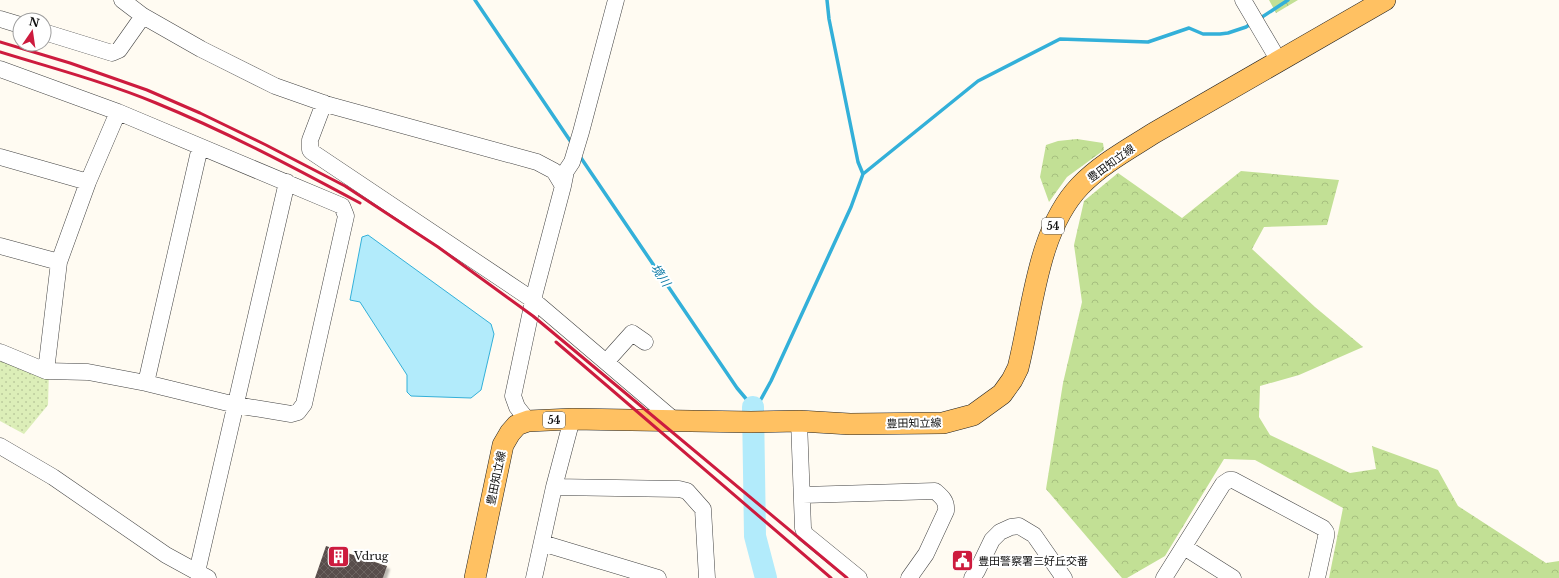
<svg xmlns="http://www.w3.org/2000/svg" width="1559" height="578" viewBox="0 0 1559 578" font-family="'Libre Baskerville','Noto Sans JP',serif">
	<style>
		.grass { fill: url(#grass-dots) }
		.forest { fill: url(#forest-crowns) }
		.water { fill: #b2ebfb; stroke: #33b0d9 }
		.lines { fill: none; stroke-linecap: round; stroke-linejoin: round }
		.stream { stroke: #33b0d9; stroke-width: 3.5 }
		.river { stroke: #b2ebfb; stroke-width: 22 }
		.building { fill: url(#building-cross-hatch); filter: url(#shadow) }
		.minor-casing { stroke: #434343; stroke-width: 17 }
		.major-casing { stroke: #212121; stroke-width: 22 }
		.minor { stroke: #fff; stroke-width: 16 }
		.major { stroke: #ffc162; stroke-width: 21 }
		.rail { stroke: #cd1b3e; stroke-width: 3 }
		.labels { text-anchor: middle; dominant-baseline: central; stroke-width: 4; stroke-linejoin: round; paint-order: stroke }
		.shield { fill: #fff; stroke: #585858; stroke-width: 1 }
		.shield-label { font-size: 10px; font-weight: bold; fill: #101010 }
		.street-label { font-size: 11px; fill: #101010; stroke: #fff }
		.poi-label { font-size: 11px; fill: #101010; stroke: #fff; text-anchor: start }
		.water-label { font-size: 12px; font-style: italic; fill: #0d7aa6; stroke: #fff }
	</style>
	<defs>
		<pattern id="grass-dots" width="8" height="8" patternUnits="userSpaceOnUse"><rect width="8" height="8" fill="#dceeb8"/><path d="M2 2h.1M6 6h.1" fill="none" stroke="#bccb9d" stroke-width="1.8" stroke-linecap="round"/></pattern>
		<pattern id="forest-crowns" width="20" height="18" patternUnits="userSpaceOnUse"><rect width="20" height="18" fill="#c2e095"/><path d="M2 6a3 3 0 1 1 6 0M12 15a3 3 0 1 1 6 0" fill="none" stroke="#a6bf7f"/></pattern>
		<pattern id="building-cross-hatch" width="8" height="8" patternUnits="userSpaceOnUse"><rect width="8" height="8" fill="#594e4b"/><path d="M0 0l8 8M0 8l8-8" fill="none" stroke="#6c6361"/></pattern>
		<filter id="shadow"><feDropShadow dx="3" dy="3" stdDeviation="1" flood-color="#0004"/></filter>
	</defs>
	<rect width="100%" height="100%" fill="#fffbf2"/>
	<path class="grass" d="M0 351 49 369 48 405 24 434 0 421Z"/>
	<path class="forest" d="M1269 0H1298L1276 13Z
		M1077 139 1103 143 1104 150 1067 177 1049 202 1040 177 1046 145 1058 141Z
		M1241 171 1339 180 1327 225 1264 227 1252 249 1315 307 1363 347 1299 375 1260 386 1259 417 1270 435 1350 473 1376 469 1372 446 1438 470 1458 506 1546 563 1559 561V578H1329L1343 508 1255 460 1224 459 1165 556 1127 578H1122L1046 489 1063 383 1082 302 1074 245 1084 201 1118 173 1182 218Z"/>
	<path class="water" d="M368 235 491 324 494 334 481 390 471 398 411 396 407 392V375L360 302 350 300 362 237Z"/>
	<g class="lines">
		<path class="stream" d="M475 0 573 145
			M827 0 829 19 858 162 863 174
			M1259 19 1288 0
			M579 155 737 388 753 407 760 401 771 381 851 207 863 174 978 81 1060 39 1148 42 1189 28 1203 34H1220L1228 33 1246 27 1252 23"/>
		<path class="river" d="M753 407 755 536 766 578"/>
	</g>
	<path class="building" d="M326 546 387 566 383 578H315Z"/>
	<g class="lines">
		<defs>
			<path id="minor" d="M122 0 143 16 201 49 275 86 329 105 537 162 554 171 563 186 535 292 513 396 517 407 528 421
				M1243 0 1279 61
				M0 19 20 25
				M44 32 112 53 119 50 143 16
				M0 69 118 112 342 206 346 216 304 404 298 412 291 414 236 405 146 383 88 372 46 371 0 352
				M324 103 310 140V150L312 152 533 300 674 420
				M0 157 88 182 59 262 46 371
				M88 182 118 112
				M563 186 566 171 572 162 581 132 616 0
				M0 246 59 262
				M606 362 632 333 645 342
				M146 383 200 147
				M799 421 803 528 805 534 859 578
				M0 446 53 477 166 555 208 578
				M554 487 679 489 687 491 703 509 707 578
				M803 495 935 491C942 497 947 501 946 511L926 554 909 578
				M542 543 658 578
				M1184 547 1233 578
				M197 572 287 182
				M534 578 554 487 572 419
				M972 578 977 571 992 540 1000 532 1011 527 1019 526 1034 535 1064 578
				M1164 578 1223 484 1229 480H1233L1323 528 1326 532V537L1317 578"/>
			<path id="major" d="M475 578 503 445 510 433 517 425 528 421 572 419 751 422 799 421 850 424 943 423 973 415 1002 394 1012 380 1018 368C1033 309 1037 231 1080 186 1101 164 1129 149 1154 133L1385 0"/>
		</defs>
		<use href="#minor" class="minor-casing"/>
		<use href="#major" class="major-casing"/>
		<use href="#minor" class="minor"/>
		<use href="#major" class="major"/>
		<path class="rail" d="M0 42 70 63 147 90 200 113 266 145 345 186 438 247 533 316 847 578
			M0 52C52 68 105 82 156 103 227 132 293 167 360 203
			M556 342 831 578"/>
	</g>
	<defs>
		<symbol id="building-square" viewBox="-11 -11 22 22"><rect x="-9" y="-9" width="18" height="18" rx="4" fill="#cd1b3e" stroke="#fff"/><path d="M-4-6H4V6H1V3H-1V6H-4ZM-2.5-4.3h1.7v1.8h-1.7ZM.8-4.3h1.7v1.8H.8ZM-2.5-1h1.7V.8h-1.7ZM.8-1h1.7V.8H.8Z" fill="#fff"/></symbol>
		<symbol id="civic-square" viewBox="-11 -11 22 22"><rect x="-9" y="-9" width="18" height="18" rx="4" fill="#cd1b3e" stroke="#fff"/><path d="M-.6-6.5H3V-4.5H.6V-3L4-1V1h2V6H-6V1h2V-1L-.6-3ZM-1.2 2.5V6h2.4V2.5Z" fill="#fff"/></symbol>
	</defs>
	<g fill-rule="evenodd">
		<use href="#building-square" x="326" y="544" width="25" height="25"/>
		<use href="#civic-square" x="950" y="548" width="25" height="25"/>
	</g>
	<g class="labels">
		<g class="shield">
			<rect x="1042" y="218" width="22" height="16" rx="3"/>
			<rect x="543" y="412" width="22" height="16" rx="3"/>
		</g>
		<g class="shield-label">
			<text x="1053" y="226">54</text>
			<text x="554" y="420">54</text>
		</g>
		<g class="street-label">
			<text transform="translate(1111 163) rotate(-36)">豊田知立線</text>
			<text transform="translate(914 423) rotate(-1)">豊田知立線</text>
			<text transform="translate(496 478) rotate(-78)">豊田知立線</text>
		</g>
		<g class="poi-label">
			<text x="354" y="556">Vdrug</text>
			<text x="978" y="561">豊田警察署三好丘交番</text>
		</g>
		<g class="water-label">
			<text transform="translate(661 275) rotate(56)">境川</text>
		</g>
	</g>
	<g transform="translate(32 32) rotate(13)"><circle r="19" fill="#ffffff" stroke="#9f9f9f"/>
	<path d="M0-3L7 15L0 10L-7 15Z" fill="#cd1b3e"/>
	<text y="-6" font-size="11" font-weight="bold" text-anchor="middle" fill="#101010">N</text>
	</g>
</svg>
